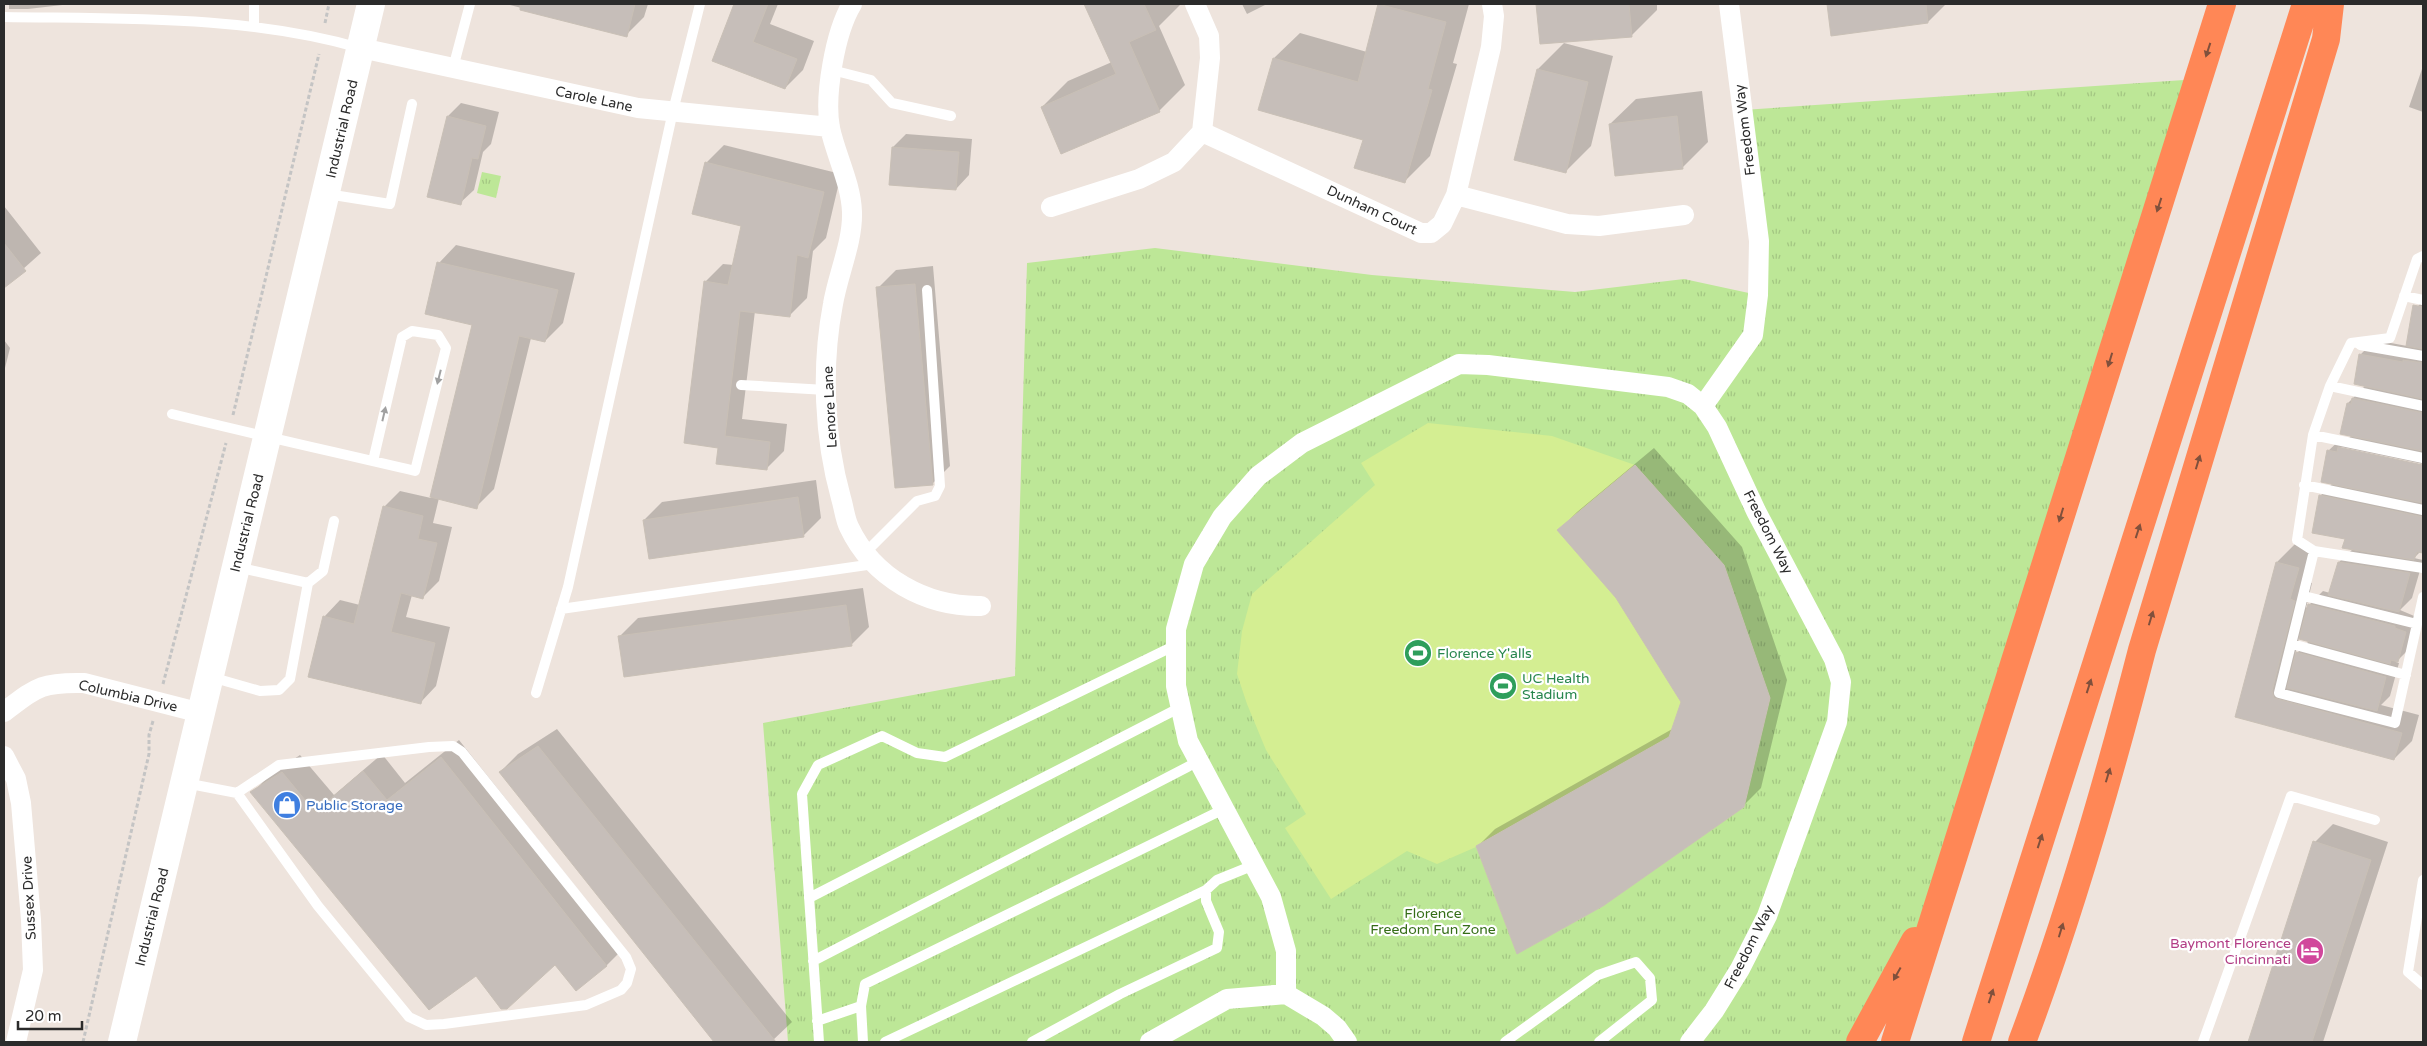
<svg xmlns="http://www.w3.org/2000/svg" width="2427" height="1046" viewBox="0 0 2427 1046" font-family="'Varela Round',sans-serif">
	<style>
		.grass { fill: url(#grass-tufts) }
		.pitch { fill: #d4ee92 }
		.shadow { fill: #0003; fill-rule: evenodd }
		.building { fill: #c6beb9; stroke: #c9c0b6 }
		.lines { fill: none; stroke-linecap: round; stroke-linejoin: round }
		.path { stroke: #c4c4c4; stroke-width: 3; stroke-dasharray: 4 2.5; stroke-linecap: butt }
		.lane { stroke: #fff; stroke-width: 10 }
		.street { stroke: #fff; stroke-width: 20 }
		.secondary { stroke: #fff; stroke-width: 28 }
		.highway { stroke: #ff8756; stroke-width: 28 }
		.oneway { fill: #80503c }
		.oneway2 { fill: #a0a0a0 }
		.labels { text-anchor: middle; dominant-baseline: central; stroke-width: 4.5; stroke-linejoin: round; paint-order: stroke }
		.street-label { font-size: 14px; fill: #2b2b2b; stroke: #fff }
		.leisure-label { font-size: 14px; fill: #27864d; stroke: #fff; text-anchor: start }
		.shop-label { font-size: 14px; fill: #366cbe; stroke: #fff; text-anchor: start }
		.park-label { font-size: 14px; fill: #356d17; stroke: #fff }
		.hotel-label { font-size: 14px; fill: #b23c85; stroke: #fff; text-anchor: end }
	</style>
	<defs>
		<pattern id="grass-tufts" width="24" height="20" patternUnits="userSpaceOnUse" patternTransform="scale(1.25)"><rect width="24" height="20" fill="#bde797"/><path d="M3 7l-1-3M5 7V3M7 7l1-3M15 17l-1-3M17 17v-4M19 17l1-3" fill="none" stroke="#a3c682"/></pattern>
	</defs>
	<rect width="100%" height="100%" fill="#eee4dd"/>
	<path class="grass" d="M2199 79 1945 885 1860 1042H788L763 723 1015 676 1027 263 1155 248 1372 275 1575 292 1684 279 1758 295 1743 110Z
		M482 172 501 176 496 198 477 193Z"/>
	<path class="pitch" d="M1428 423 1552 436 1635 465 1724 565 1770 698 1744 807 1603 906 1517 954 1476 847 1437 864 1407 851 1331 899 1285 828 1306 814 1266 750 1247 704 1237 674 1242 631 1252 594 1375 485 1361 463Z"/>
	<path class="shadow" d="M9 4H71L28 9H9Z
		M506 4H648L644 17 626 35Z
		M735 4H778L770 24 814 41 803 70 785 88 714 61Z
		M1085 4H1181L1159 26 1185 85 1159 111 1042 107 1068 81 1112 62Z
		M1242 4H1267L1247 14Z
		M1381 4H1469L1453 63 1457 64 1430 156 1405 181 1364 139 1274 58 1300 33 1367 52Z
		M1538 4H1657V10L1631 36 1541 43Z
		M1828 4H1946L1928 22 1832 35Z
		M1564 43 1613 56 1591 146 1565 172 1516 159 1538 69Z
		M2423 66V112L2409 107Z
		M1702 91 1708 142 1682 168 1610 124 1636 99Z
		M461 103 499 112 491 144 483 152 474 190 460 203 448 116Z
		M906 134 972 139 969 175 956 189 893 147Z
		M724 145 841 174 826 238 813 251 807 298 789 316 755 311 742 419 787 424 784 451 766 469 719 446 705 282 723 264 734 265 743 226 706 163Z
		M4 206 41 253 4 286Z
		M456 245 575 273 563 323 545 341 531 338 494 489 476 507 439 498 433 523 452 527 439 581 423 597 412 595 406 617 450 627 436 686 420 703 324 617 340 600 360 605 384 507 400 491 431 498 473 324 439 263Z
		M933 266 950 466 932 484 878 288 896 270Z
		M2423 301V464L2341 447 2339 449 2423 466V552L2421 551 2414 558 2423 560 2412 598 2400 610 2419 618 2411 647 2396 662 2399 663 2390 696 2381 705 2419 715 2412 741 2394 759 2236 717 2277 562 2295 544 2316 550 2308 582 2312 583 2306 608 2323 591 2330 593 2339 562 2353 549 2320 496 2333 483 2328 451 2343 437 2349 438 2352 435 2348 403 2366 385 2360 355 2375 340 2407 346 2413 311ZM2299 638 2310 640 2295 655Z
		M4 340 10 348 4 372Z
		M1654 448 1742 547 1787 680 1761 788 1743 806 1477 847 1495 829 1674 728 1683 702 1617 597 1559 530 1577 512Z
		M816 480 821 518 803 536 644 520 662 502Z
		M863 588 869 627 851 645 620 636 638 618Z
		M557 729 792 1022 771 1042H716L500 772 518 754Z
		M459 740 624 948 606 966 555 963 476 974 252 793 270 775 300 755 334 795 382 754 405 783Z
		M2333 824 2388 842 2323 1042H2249L2315 842Z"/>
	<path class="building" d="M520 4H635L627 37 520 10Z
		M734 4H768L753 42 797 59 785 89 712 61Z
		M1084 4H1144L1156 30 1129 42 1160 112 1061 154 1041 107 1116 74Z
		M1378 4 1446 22 1428 89 1432 90 1405 183 1354 168 1363 140 1258 110 1273 58 1358 82Z
		M1536 4H1629L1632 37 1540 44Z
		M1827 4H1926L1928 23 1831 36Z
		M1537 69 1588 82 1566 173 1514 160Z
		M447 116 486 126 478 159 472 158 461 205 427 197Z
		M1677 116 1683 169 1615 176 1609 124Z
		M892 147 959 152 956 190 889 185Z
		M705 162 824 192 808 258 797 255 790 317 740 311 725 436 770 442 767 470 716 464 718 448 684 443 704 281 728 285 741 226 692 214Z
		M4 243 26 271 4 288Z
		M437 262 558 290 545 342 519 336 477 509 430 497 472 325 425 314Z
		M915 284 933 485 895 488 876 287Z
		M2413 305 2423 307V349L2406 346Z
		M2359 354 2403 362V360L2423 363V399L2354 384Z
		M2352 398 2423 413V451L2340 434 2347 403 2351 404Z
		M2338 447 2423 465V503L2321 482 2327 450 2337 452Z
		M1635 465 1724 565 1770 698 1744 807 1603 906 1517 954 1476 846 1669 737 1681 702 1616 598 1557 530Z
		M2319 495 2423 517V553L2417 552 2414 560 2342 548 2345 539 2312 533Z
		M798 497 804 537 649 559 643 520Z
		M383 506 423 516 418 539 437 543 423 599 401 593 391 632 435 643 421 704 308 677 323 616 354 624Z
		M2276 562 2299 568 2290 599 2295 601 2272 691 2274 698 2402 733 2394 760 2235 717Z
		M2338 562 2410 573 2399 612 2328 595Z
		M2308 604 2395 626V628L2406 632 2398 662 2391 660 2390 664 2299 639Z
		M846 605 852 646 624 677 618 636Z
		M2296 652 2386 677 2377 711 2287 688Z
		M538 746 776 1042H714L499 772Z
		M441 757 607 966 576 991 555 965 507 1009H501L476 976 429 1010 250 792 282 772 315 812 363 771 387 800Z
		M2313 841 2371 860 2312 1042H2248Z"/>
	<g class="lines">
		<path class="path" d="M325 23 329 4
			M233 415 319 54
			M163 684 226 443
			M83 1042 149 754V735L153 721"/>
		<path class="lane" d="M4 17C122 19 245 15 360 48
			M254 26V4
			M453 68 470 4
			M832 70 871 80 892 103 951 116
			M327 194 390 204 412 104
			M2423 256 2417 259 2390 338 2351 343 2330 386 2313 435 2297 540 2314 551 2279 693 2395 723 2423 597
			M2404 296 2423 300
			M2360 345 2423 356
			M741 385 826 390
			M2330 386 2423 406
			M172 414C253 434 334 452 415 471L446 348 438 335 412 331 402 337 373 461
			M2313 435 2423 458
			M2304 485 2423 510
			M2314 551 2423 568
			M865 553 917 501 935 496 940 486 927 290
			M237 567 308 583 323 571 334 521
			M2304 596 2417 624
			M561 609 874 564
			M2292 644 2406 675
			M211 677 260 691 279 690 290 679 308 583
			M536 693 568 587 673 111 700 4
			M185 783 237 793 318 906 409 1017 426 1025 444 1024 586 1005 621 990 627 983 631 969 626 957 462 752 453 746 429 747 279 765 237 793
			M2423 880 2408 972 2423 985
			M809 898 1181 707
			M813 961 1199 761
			M861 1006 863 1042
			M817 1021 861 1006 865 984 1224 809
			M819 1042 802 794 818 765 882 736 917 753 945 757 1176 645
			M885 1042 1206 890
			M1032 1042 1120 994 1217 948 1219 932 1206 901V890L1217 880 1254 865
			M1505 1042 1598 975 1636 962 1650 978 1652 1000 1599 1042
			M2203 1042 2291 796 2375 820"/>
		<path class="street" d="M852 4C835 32 824 96 830 128 836 156 851 183 852 212 853 242 838 274 833 304 821 367 824 437 841 498 844 508 845 519 849 527 873 578 926 607 981 606
			M1195 4 1209 36 1210 58 1202 132
			M361 48 638 108 830 127
			M1202 132 1421 233H1431L1442 224 1456 195 1491 47 1494 16 1492 4
			M1456 195 1567 224 1599 226 1684 215
			M1051 207 1139 179 1174 162 1202 132
			M4 712C37 687 41 682 84 683L201 713
			M4 756 16 779 21 803 31 920 33 970 16 1042
			M1286 994V951L1271 897 1188 741 1176 686V629L1194 564 1222 517 1258 476 1302 443 1459 364 1488 365 1668 387 1688 394 1703 406
			M1150 1042 1227 999 1286 994 1323 1016 1337 1028 1347 1042
			M1690 1042 1714 1011 1740 969 1767 916 1837 722 1841 682 1834 659 1756 511 1717 427 1703 406 1753 335 1758 295 1759 241 1729 4"/>
		<path class="secondary" d="M122 1042 371 4"/>
		<path class="highway" d="M1860 1042 1915 941
			M1895 1042 2222 4
			M1976 1042 2306 4
			M2022 1042C2070 914 2108 782 2142 650L2326 39 2330 4"/>
	</g>
	<defs><path id="oneway-solid" d="M-6-.8H1V-3.2L6.5 0L1 3.2V.8H-6Z" transform="scale(1.25)"/></defs>
	<g class="oneway">
		<use href="#oneway-solid" transform="translate(2208 50) rotate(108)"/>
		<use href="#oneway-solid" transform="translate(2159 205) rotate(108)"/>
		<use href="#oneway-solid" transform="translate(2110 360) rotate(107)"/>
		<use href="#oneway-solid" transform="translate(2198 462) rotate(-73)"/>
		<use href="#oneway-solid" transform="translate(2061 515) rotate(107)"/>
		<use href="#oneway-solid" transform="translate(2138 531) rotate(-72)"/>
		<use href="#oneway-solid" transform="translate(2151 618) rotate(-73)"/>
		<use href="#oneway-solid" transform="translate(2089 686) rotate(-72)"/>
		<use href="#oneway-solid" transform="translate(2108 775) rotate(-73)"/>
		<use href="#oneway-solid" transform="translate(2040 841) rotate(-72)"/>
		<use href="#oneway-solid" transform="translate(2061 930) rotate(-73)"/>
		<use href="#oneway-solid" transform="translate(1897 974) rotate(119)"/>
		<use href="#oneway-solid" transform="translate(1991 996) rotate(-72)"/>
	</g>
	<g class="oneway2">
		<use href="#oneway-solid" transform="translate(439 377) rotate(104)"/>
		<use href="#oneway-solid" transform="translate(384 414) rotate(-77)"/>
	</g>
	<defs>
		<symbol id="stadium-disc" viewBox="-11 -11 22 22"><circle r="9.5" fill="#2e9e5b" stroke="#fff"/><path d="M0-5a6.5 5 0 1 0 0 10a6.5 5 0 1 0 0-10ZM-3.5-1.8h7v3.6h-7Z" fill="#fff"/></symbol>
		<symbol id="shop-disc" viewBox="-11 -11 22 22"><circle r="9.5" fill="#3f7fe0" stroke="#fff"/><path d="M-5-2.5h2.3a2.7 3.5 0 0 1 5.4 0H5L5.5 6h-11ZM-1.5-2.5h3a1.5 2.3 0 0 0-3 0Z" fill="#fff"/></symbol>
		<symbol id="hotel-disc" viewBox="-11 -11 22 22"><circle r="9.5" fill="#d1479c" stroke="#fff"/><path d="M-6-4.5h1.5V1H6V5H4.5V3h-9V5H-6ZM-4 0a1.8 1.8 0 1 1 3.6 0ZM.5 0V-2.5h3Q6-2.5 6 0Z" fill="#fff"/></symbol>
	</defs>
	<g fill-rule="evenodd">
		<use href="#stadium-disc" x="1402" y="637" width="32" height="32"/>
		<use href="#stadium-disc" x="1487" y="670" width="32" height="32"/>
		<use href="#shop-disc" x="271" y="789" width="32" height="32"/>
		<use href="#hotel-disc" x="2294" y="935" width="32" height="32"/>
	</g>
	<g class="labels">
		<g class="street-label">
			<text transform="translate(594 99) rotate(12)">Carole Lane</text>
			<text transform="translate(342 129) rotate(-77)">Industrial Road</text>
			<text transform="translate(1745 130) rotate(-97)">Freedom Way</text>
			<text transform="translate(1372 210) rotate(25)">Dunham Court</text>
			<text transform="translate(830 407) rotate(-93)">Lenore Lane</text>
			<text transform="translate(247 523) rotate(-76)">Industrial Road</text>
			<text transform="translate(1768 532) rotate(63)">Freedom Way</text>
			<text transform="translate(128 696) rotate(13)">Columbia Drive</text>
			<text transform="translate(29 898) rotate(-93)">Sussex Drive</text>
			<text transform="translate(152 917) rotate(-76)">Industrial Road</text>
			<text transform="translate(1749 947) rotate(-63)">Freedom Way</text>
		</g>
		<g class="leisure-label">
			<text x="1437" y="653">Florence Y'alls</text>
			<text x="1522" y="678">UC Health<tspan x="1522" dy="16">Stadium</tspan></text>
		</g>
		<g class="shop-label">
			<text x="306" y="805">Public Storage</text>
		</g>
		<g class="park-label">
			<text x="1433" y="913">Florence<tspan x="1433" dy="16">Freedom Fun Zone</tspan></text>
		</g>
		<g class="hotel-label">
			<text x="2291" y="943">Baymont Florence<tspan x="2291" dy="16">Cincinnati</tspan></text>
		</g>
	</g>
	<rect width="2427" height="1046" fill="none" stroke="#2b2b2b" stroke-width="10"/>
	<path d="M18 1021v8h64v-8" fill="none" stroke="#2b2b2b" stroke-width="2.5"/>
	<text x="25" y="1021" font-size="15" fill="#2b2b2b" stroke="#ffffff" stroke-width="4" paint-order="stroke">20 m</text>
</svg>
